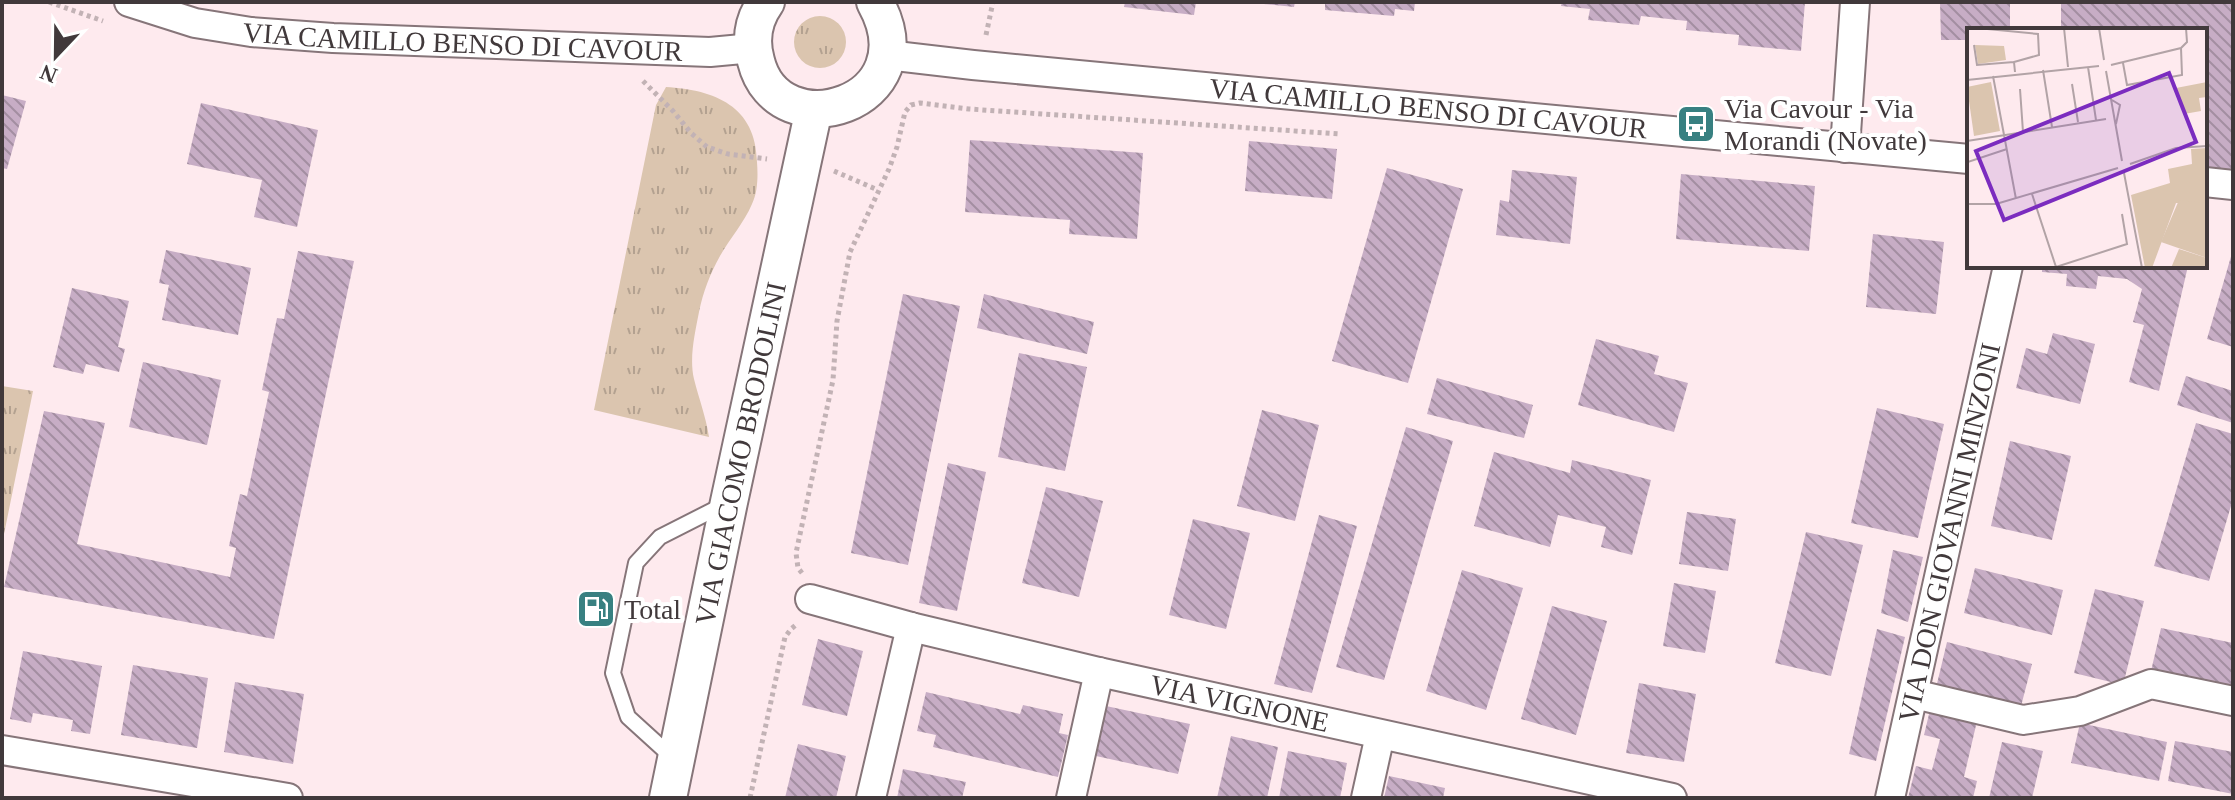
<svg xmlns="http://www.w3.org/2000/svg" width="2235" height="800" viewBox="0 0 2235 800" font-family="Georgia,serif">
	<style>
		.grass { fill: url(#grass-tufts) }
		.building { fill: url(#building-back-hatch) }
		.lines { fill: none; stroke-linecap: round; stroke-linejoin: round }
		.service-casing { stroke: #867579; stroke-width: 18 }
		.minor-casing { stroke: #867579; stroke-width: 32 }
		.tertiary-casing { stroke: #867579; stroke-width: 40 }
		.path { stroke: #c2b2b5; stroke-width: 5; stroke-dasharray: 4 4; stroke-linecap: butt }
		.service { stroke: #fff; stroke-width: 14 }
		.minor { stroke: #fff; stroke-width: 28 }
		.tertiary { stroke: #fff; stroke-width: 36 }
		.labels { text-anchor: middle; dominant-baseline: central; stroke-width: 8; stroke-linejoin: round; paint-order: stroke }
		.street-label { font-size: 28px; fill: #41393b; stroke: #fff }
		.poi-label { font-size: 28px; fill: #41393b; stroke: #fff; text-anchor: start }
		.inset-road { fill: none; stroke: #b2a3a6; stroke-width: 2 }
		.view { fill: #7b2cbf; fill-opacity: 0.15; stroke: #7b2cbf; stroke-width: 4 }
		.inset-edge { fill: none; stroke: #41393b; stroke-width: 4 }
	</style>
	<defs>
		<pattern id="grass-tufts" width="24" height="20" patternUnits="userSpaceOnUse" patternTransform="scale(2)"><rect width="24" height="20" fill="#dbc5af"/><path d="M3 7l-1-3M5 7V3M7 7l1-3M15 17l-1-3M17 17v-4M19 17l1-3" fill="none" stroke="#b3a190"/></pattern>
		<pattern id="building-back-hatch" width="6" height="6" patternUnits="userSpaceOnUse" patternTransform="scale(2)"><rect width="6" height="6" fill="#c7adc5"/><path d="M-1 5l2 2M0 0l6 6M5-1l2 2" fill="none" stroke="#a38ea1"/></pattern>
	</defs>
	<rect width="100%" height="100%" fill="#feeaee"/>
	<path class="grass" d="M794 42a26 26 0 1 1 52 0a26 26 0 1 1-52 0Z
		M666 87C715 90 756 106 757 162 758 175 758 192 752 204 744 223 730 238 720 256 710 274 703 292 699 312 695 333 689 358 694 379 699 399 706 417 709 437L594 410 656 105Z
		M2 386 33 391 2 544Z"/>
	<path class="building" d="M1125 2H1196L1194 15 1124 7Z
		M1264 2H1295L1294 7 1264 4Z
		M1325 2H1415L1414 11 1395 9 1394 16 1325 10Z
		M1562 2H1805L1801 51 1738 45 1739 35 1686 30 1687 21 1641 16 1639 25 1588 20 1590 9 1561 6Z
		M1940 2H2010V30H1969V40H1941Z
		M2061 2H2233V171L2205 169V30H2061Z
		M2 95 26 101 7 169 2 168Z
		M201 103 318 130 297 227 254 217 262 180 187 164Z
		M970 140 1143 153 1137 239 1069 234 1070 220 965 212Z
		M1249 141 1337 149 1332 199 1245 191Z
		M1387 168 1463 189 1408 383 1332 361Z
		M1512 170 1577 177 1570 244 1496 235 1500 200 1509 202Z
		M1681 174 1815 186 1809 251 1676 239Z
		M1873 234 1944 242 1936 314 1866 307Z
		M166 250 251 268 238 335 162 320 169 285 159 283Z
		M298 251 354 261 274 639 4 587 44 411 105 423 77 544 230 577 236 548 229 546 240 494 247 496 269 392 262 390 277 318 284 319Z
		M2232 253H2233V347L2207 339Z
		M2042 266H2188L2159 391 2129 382 2144 325 2133 322 2142 289 2127 279 2098 276 2096 289 2066 286 2067 274 2042 272Z
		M72 288 129 301 118 347 125 349 119 372 86 364 83 374 53 367Z
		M903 294 960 306 908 565 851 553Z
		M984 294 1094 322 1087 354 977 328Z
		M2053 333 2095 344 2080 404 2016 388 2026 348 2047 354Z
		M1596 339 1659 356 1654 374 1688 383 1674 432 1578 405Z
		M1019 353 1087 367 1065 471 998 457Z
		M143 362 221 380 207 445 129 427Z
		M2186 376 2233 391V423L2177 405Z
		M1437 378 1533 405 1524 438 1427 414Z
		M1877 408 1944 424 1918 538 1851 523Z
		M1262 410 1319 425 1295 521 1237 506Z
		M2196 423 2233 434V499L2209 581 2154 566Z
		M1406 427 1453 441 1384 680 1336 667Z
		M2010 441 2071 456 2052 540 1991 526Z
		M1494 452 1570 473 1572 460 1651 480 1632 555 1601 547 1606 527 1558 515 1550 547 1474 526Z
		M948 463 986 472 957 611 919 603Z
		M1046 487 1103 501 1079 597 1022 583Z
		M1687 512 1736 519 1728 571 1679 564Z
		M1319 515 1357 526 1312 693 1274 684Z
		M1193 519 1250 533 1226 629 1169 615Z
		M1806 532 1863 545 1831 676 1775 663Z
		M1893 550 1923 557 1908 622 1881 613Z
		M1975 568 2063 590 2052 635 1964 613Z
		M1462 570 1523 588 1486 710 1426 691Z
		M1674 583 1716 591 1705 653 1663 646Z
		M2095 589 2144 601 2123 685 2074 673Z
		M1552 606 1607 621 1576 735 1521 719Z
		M2161 628 2233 643V689L2151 671Z
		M1877 629 1905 637 1876 761 1849 754Z
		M818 639 863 651 847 716 802 705Z
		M1947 642 2032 664 2020 710 1935 692Z
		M23 651 102 666 90 734 71 731 73 720 33 713 31 723 10 719Z
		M133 665 208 678 197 748 121 735Z
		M235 682 304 694 293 764 224 752Z
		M1639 683 1696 694 1684 762 1626 753Z
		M926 692 1020 714 1023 705 1063 714 1059 733 1068 735 1058 777 933 747 936 735 917 731Z
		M1106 706 1190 724 1178 774 1096 756Z
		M1930 710 1977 721 1964 777 1977 781 1973 798H1908L1916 766 1932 770 1940 739 1924 735Z
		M2080 723 2167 742 2159 781 2071 763Z
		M1231 736 1278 747 1267 798H1217Z
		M2175 741 2233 752V794L2168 781Z
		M2002 742 2043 751 2032 798H1989Z
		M798 744 846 756 836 798H785Z
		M1288 751 1347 763 1340 798H1279Z
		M903 769 966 782 962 798H897Z
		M1389 776 1445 788 1443 798H1384Z"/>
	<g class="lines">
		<defs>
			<path id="service" d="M672 757 628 717 613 673 636 563 660 537 725 504"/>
			<g id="minor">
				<path id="s1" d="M129 2 195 23 251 32 333 38 710 52 753 48"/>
				<path id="s2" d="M887 55 973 65 1969 159"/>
				<path d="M1845 148 1855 2"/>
				<path d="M2205 182 2233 185"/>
				<path id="s3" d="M810 599 911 627 1099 672 1672 798"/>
				<path d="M1914 694 2023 720 2080 711 2151 684 2233 701"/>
				<path d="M2 750 288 798"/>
				<path d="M871 798 911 627"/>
				<path d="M1071 798 1099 672"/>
				<path d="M1366 798 1380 735"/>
				<path id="s4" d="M1890 798 2008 266"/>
			</g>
			<g id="tertiary">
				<path d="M766 2C753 20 750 40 756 61 778 151 932 104 875 2"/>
				<path id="s5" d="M668 798 729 502 814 109"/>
			</g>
		</defs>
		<use href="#service" class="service-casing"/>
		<use href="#minor" class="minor-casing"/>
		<use href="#tertiary" class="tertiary-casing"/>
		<path class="path" d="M49 2 103 21
			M986 35 993 2
			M643 81 673 111 691 133 707 147 728 154 767 159
			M834 171 878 190
			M802 573 798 568 796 553 833 380 837 321 850 252 889 169 897 147 905 112 911 105 920 103 969 109 1340 134
			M750 798 785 637 791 629 797 624"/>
		<use href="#service" class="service"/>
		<use href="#minor" class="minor"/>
		<use href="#tertiary" class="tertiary"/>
	</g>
	<defs>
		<symbol id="bus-square" viewBox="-11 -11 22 22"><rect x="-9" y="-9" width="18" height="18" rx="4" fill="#388081" stroke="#fff"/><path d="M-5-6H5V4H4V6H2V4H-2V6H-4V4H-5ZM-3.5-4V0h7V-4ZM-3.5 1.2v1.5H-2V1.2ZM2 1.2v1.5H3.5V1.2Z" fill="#fff"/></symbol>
		<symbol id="fuel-square" viewBox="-11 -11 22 22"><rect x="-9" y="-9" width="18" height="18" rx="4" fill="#388081" stroke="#fff"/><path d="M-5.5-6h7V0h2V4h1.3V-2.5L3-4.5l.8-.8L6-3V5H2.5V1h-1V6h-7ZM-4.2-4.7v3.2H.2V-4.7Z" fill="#fff"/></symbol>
	</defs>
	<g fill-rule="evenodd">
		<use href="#bus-square" x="1674" y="102" width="44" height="44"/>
		<use href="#fuel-square" x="574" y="587" width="44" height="44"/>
	</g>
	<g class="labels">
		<g class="street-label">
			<text stroke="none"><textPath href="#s1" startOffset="338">VIA CAMILLO BENSO DI CAVOUR</textPath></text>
			<text stroke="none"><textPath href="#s2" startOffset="544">VIA CAMILLO BENSO DI CAVOUR</textPath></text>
			<text stroke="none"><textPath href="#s5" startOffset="352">VIA GIACOMO BRODOLINI</textPath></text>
			<text stroke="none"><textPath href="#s4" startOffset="272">VIA DON GIOVANNI MINZONI</textPath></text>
			<text stroke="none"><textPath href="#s3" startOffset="442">VIA VIGNONE</textPath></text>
		</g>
		<g class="poi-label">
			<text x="1724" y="108">Via Cavour - Via<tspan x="1724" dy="32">Morandi (Novate)</tspan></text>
			<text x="624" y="609">Total</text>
		</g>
	</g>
	<g transform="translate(1967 28)">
		<rect width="240" height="240" fill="#feeaee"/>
		<path d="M8 17 37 18 39 32 11 36ZM240 54V69L232 70 234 83 217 86 209 60ZM240 120V175H209L185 240H178L164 167 203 155 201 141 225 136 224 121ZM212 221 240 230V240H204Z" fill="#dbc5af"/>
		<path d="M24 54 33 103 7 108 0 59ZM212 172 240 175V230L194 214Z" fill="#dbc5af"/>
		<path class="inset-road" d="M10 0 71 6 72 27 47 34 48 44M97 0 101 39M132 0 137 32M7 17 10 37 47 34M156 35 160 57 215 47 214 20M144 37 214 20 220 14 219 0M121 39 129 92M76 42 85 99M139 43 155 133M26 48 49 171M0 52 132 38M105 56 111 94M53 61 56 104M145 72 153 77 149 96M0 113 139 91M0 128 1 134 40 121M163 136 209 120 240 118M157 145 175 240M65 166 89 239 160 216 155 186M0 176H29L151 140"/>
		<path class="view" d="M202 45 229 114 37 192 9 123Z"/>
		<rect width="240" height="240" class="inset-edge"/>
	</g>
	<rect width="2235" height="800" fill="none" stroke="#41393b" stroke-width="8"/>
	<g transform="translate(56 56) rotate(202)" stroke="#ffffff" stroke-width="6" paint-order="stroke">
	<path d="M0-6L14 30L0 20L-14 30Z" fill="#41393b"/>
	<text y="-12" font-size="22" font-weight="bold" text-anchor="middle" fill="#41393b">N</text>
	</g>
</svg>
